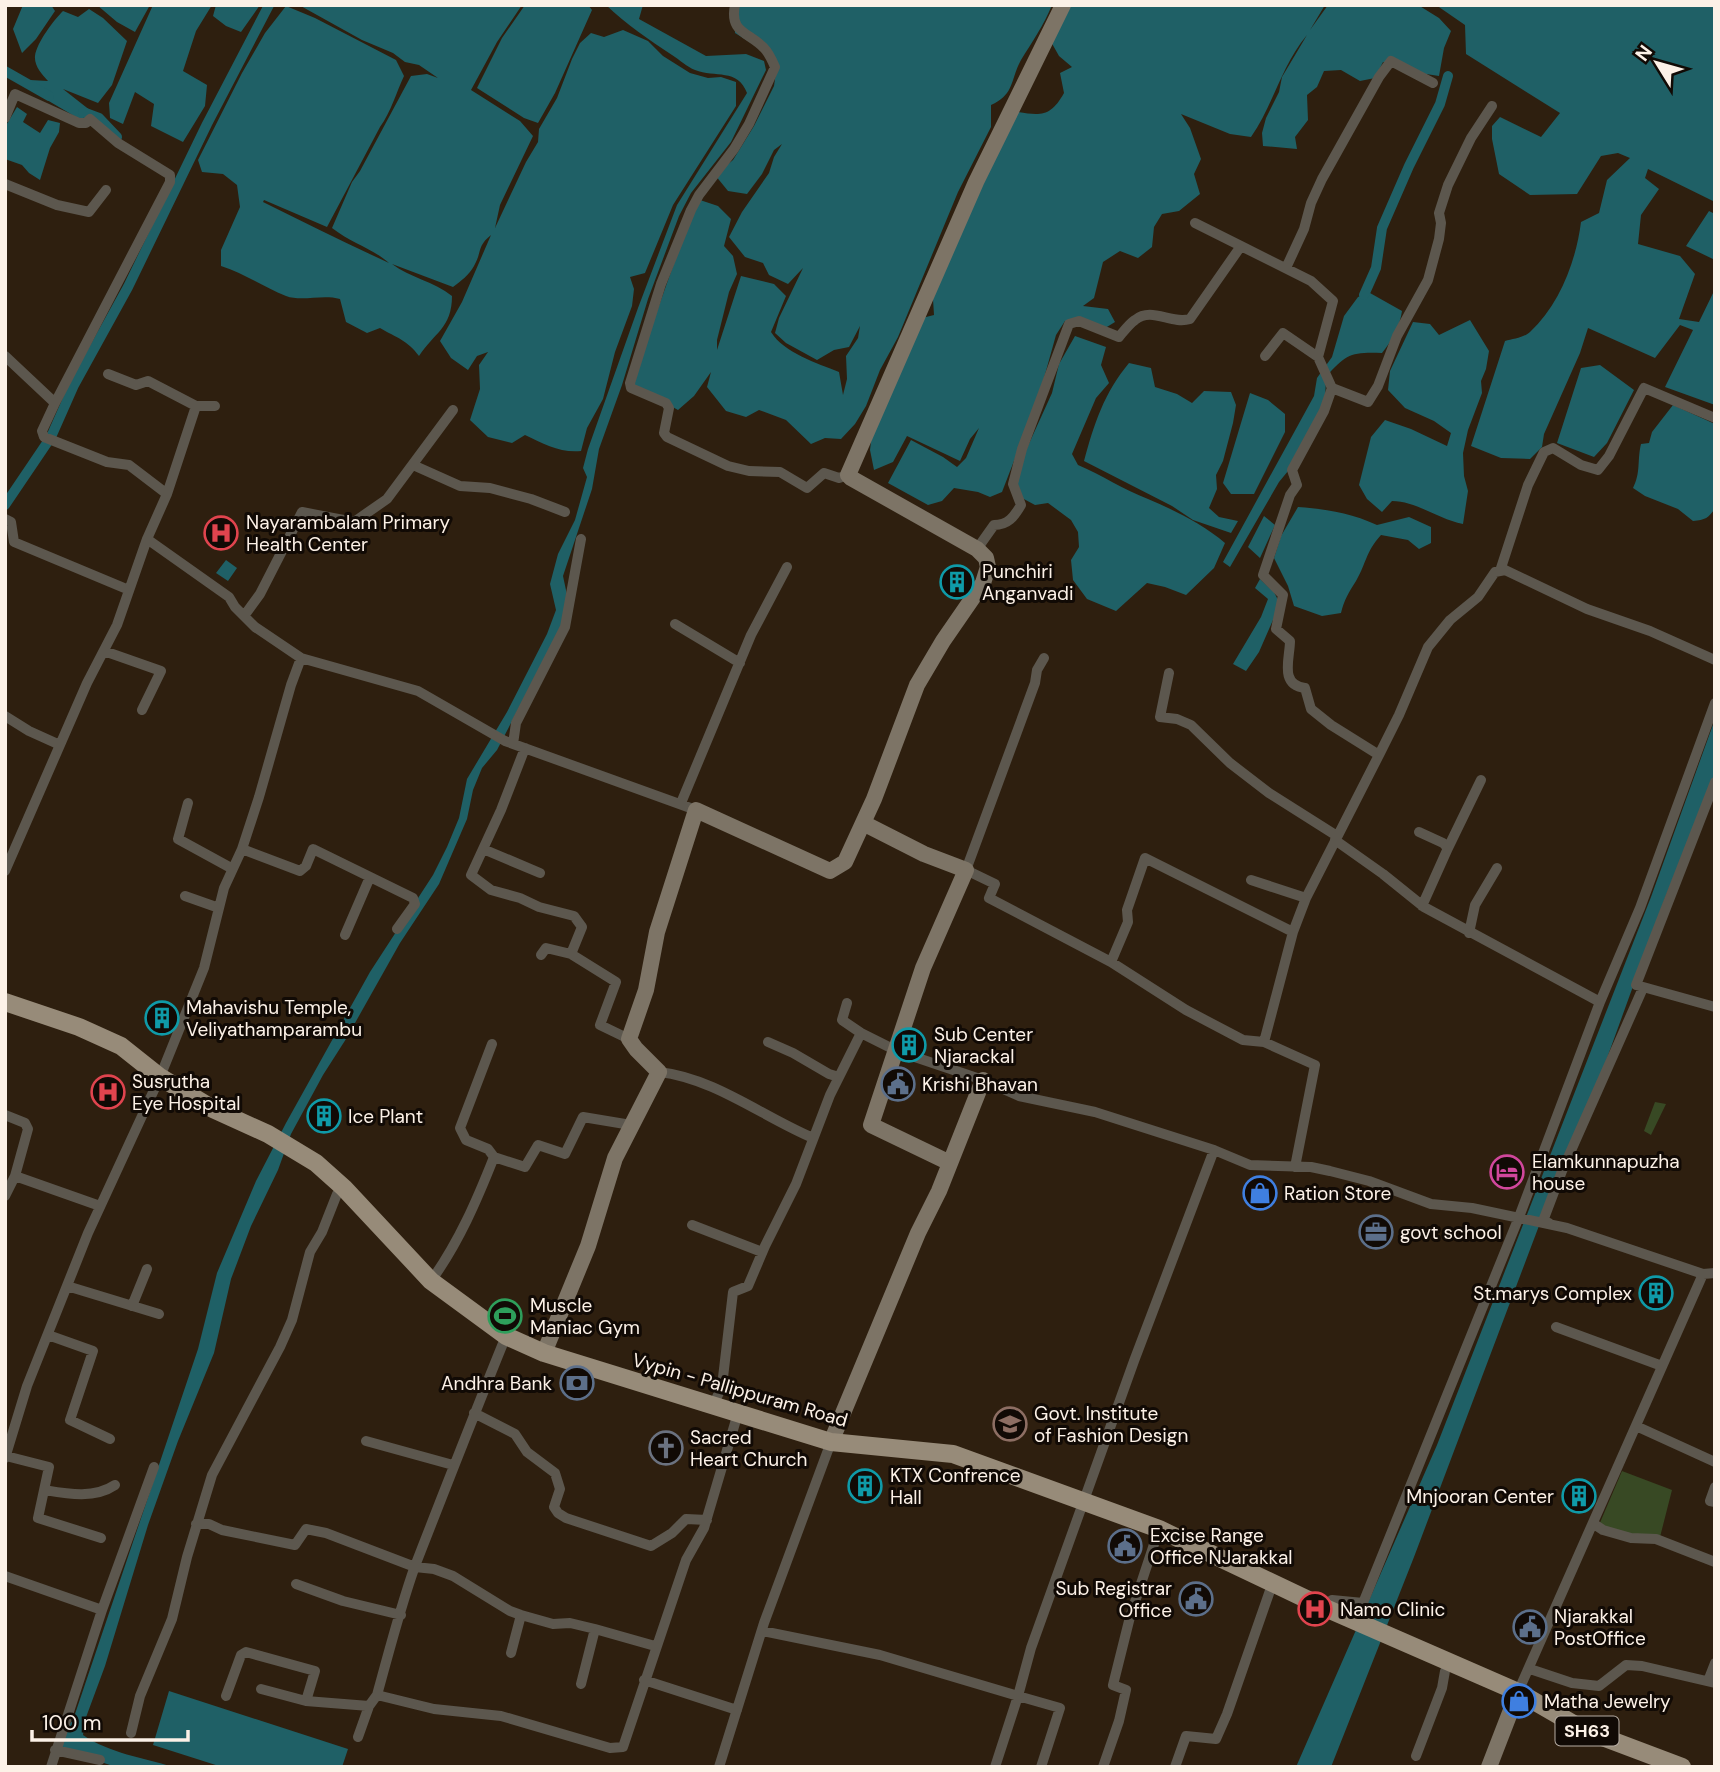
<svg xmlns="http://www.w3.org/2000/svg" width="1720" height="1772" viewBox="0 0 1720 1772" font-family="'DM Sans',sans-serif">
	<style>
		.green { fill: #384924 }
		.water { fill: #1f6066 }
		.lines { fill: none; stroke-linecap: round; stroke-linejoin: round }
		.canal { stroke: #1f6066; stroke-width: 10 }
		.street { stroke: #5c574e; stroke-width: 10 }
		.secondary { stroke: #7d7466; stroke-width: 16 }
		.primary { stroke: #978b79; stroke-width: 18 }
		.labels { text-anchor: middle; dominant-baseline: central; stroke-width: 6; stroke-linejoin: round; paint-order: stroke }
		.shield { fill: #110a05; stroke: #b6aca3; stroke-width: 2 }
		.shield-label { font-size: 18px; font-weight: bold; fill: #fcf1e7 }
		.poi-label { font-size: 19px; fill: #fcf1e7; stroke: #110a05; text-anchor: start }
		.street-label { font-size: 19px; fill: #fcf1e7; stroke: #110a05 }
	</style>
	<rect width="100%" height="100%" fill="#2e1f0f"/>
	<path class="green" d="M1655 1102 1666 1104 1651 1135 1644 1131Z
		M1622 1471 1672 1490 1660 1537 1624 1535 1599 1525Z"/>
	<path class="water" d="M23 5H51L55 11 36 39 22 53 13 29Z
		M97 5H150L135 32 117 22Z
		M153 5H212L196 31 183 71 207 85 205 106 183 142 151 126 154 104 135 92 123 124 110 118 109 103Z
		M216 5H260L241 32 226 26 213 16Z
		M299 5H522L497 42 471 90 520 121 533 136 500 205 495 228 526 162 538 142 539 129 557 98 572 59 580 43 591 33 604 37 623 30 648 41 663 56 690 73 708 78 721 77 736 82V106L673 205 645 273 630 277 634 289 632 306 615 352 603 399 587 428 581 451C560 453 544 444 525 435L512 443 488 437 470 420 480 389 479 365 488 352 477 356 468 370 451 358 440 341 462 302 491 235C477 246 482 252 474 266 469 275 461 281 453 287L392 264C410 278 434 281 452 296 452 328 434 333 419 356 407 340 397 338 380 328L367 333 346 322 340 299C322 294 302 302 286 296 263 287 244 273 221 266V250L240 207 237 185 223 174 202 172 198 160 242 73 265 33 286 6 315 18 396 60 404 76C396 93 391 112 380 127L327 227 264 200 263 202C305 223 348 244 389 263 372 248 351 243 332 228L352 182 360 171 411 76 427 74 438 78 419 65 405 62 393 53 362 40Z
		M525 5H588L592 10 555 93 538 123 524 118 477 88 502 38Z
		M606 5H643L639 19 706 56 746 54 764 61 766 70 731 142 691 193 679 216 648 299 622 385 599 449 592 489 563 576 570 609 497 750 482 768 473 790 467 819 439 884 400 943 346 1039 323 1075 291 1134 278 1170 251 1226 231 1279 214 1353 178 1441 148 1525 105 1666 85 1720 83 1735C111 1754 142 1757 173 1767H116L59 1748 61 1734 73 1720 198 1349 217 1273 256 1181 286 1123 370 972 433 875 447 847 459 818 467 779 507 712 547 634 556 610 550 584 558 554 575 520 587 477 583 468 588 449 638 308 677 205 747 93C738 68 715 78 695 70 687 67 680 60 672 55 649 40 626 24 606 5Z
		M739 5H1052C1044 25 1032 42 1021 60 1010 80 1015 94 991 105V127L958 192 898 337 880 370 866 406 855 424 841 439 825 438 811 444 786 420 759 410 746 417 726 411 707 387 711 372 694 396 678 410 631 384 697 199 718 206 731 219 724 246 733 256 737 274 729 292 717 340V350L741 276 774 284 786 296 771 332C784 353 817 363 839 372L843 395 847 379 846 356 858 338 860 326 849 347 834 350 817 360 786 343 775 333 779 318 803 268 788 284 769 275 763 263 745 257 729 237 742 212 769 173 774 157 782 144 774 150 762 174 747 194 728 191 715 175 733 160 754 126 774 86 776 72 769 54 735 33 734 13Z
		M1065 5H1325L1310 30 1328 5H1418L1439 18 1451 31 1444 48 1439 76 1413 72 1383 62 1375 78 1360 81 1341 70 1324 71 1317 87 1307 95 1308 120 1295 137 1297 149 1263 146 1262 133 1266 118 1279 92 1282 77 1307 35C1281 66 1273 106 1251 137L1230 134 1181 114 1190 128 1201 159 1194 174 1200 194 1179 211 1162 214 1154 227 1152 247 1138 258 1120 251 1103 262 1094 298 1083 306 1108 309 1115 322 1102 330 1065 321 1056 335 1039 396 1002 492 990 497 978 492 954 488 942 501 928 505 888 483 911 440 943 457 957 467 966 458 979 428 970 439 960 461 907 436 893 462 874 470 870 450 872 434 922 318 934 315 933 299 960 232 1018 112C1042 116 1051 116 1064 93L1060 73 1072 67 1059 56 1050 40Z
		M1436 5H1715V202L1648 169 1645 178 1659 189 1641 215 1638 244 1680 256 1695 274 1679 319 1699 322 1715 289V405L1665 387 1693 330 1680 325 1655 358 1588 328 1580 353 1544 434 1542 447 1530 459 1501 458 1471 446 1505 341C1513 339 1525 337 1530 332 1560 304 1576 261 1581 222L1599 213 1607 180 1630 158 1618 153 1601 156 1577 194 1530 195 1499 174 1492 139V126L1500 117 1541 137 1560 113 1466 54 1465 25Z
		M89 9 103 18 127 41 112 85 98 103 63 89 91 111 81 120 47 100 30 80 48 81C42 74 34 66 35 56 37 42 54 20 63 11L78 17Z
		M17 107 27 114 23 122 40 133 48 120 60 123 59 132 50 148 40 180 29 173 22 165 5 159V127Z
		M1709 211 1715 214V260L1686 246Z
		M1370 293 1402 311C1400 326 1392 341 1382 353 1351 352 1346 354 1326 377L1325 404 1293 465 1279 482 1230 567 1223 562 1314 396 1317 378 1332 357 1344 316 1358 297Z
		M1470 320 1489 351 1486 369 1481 381 1482 393 1468 430 1463 453 1464 476 1468 491 1463 524C1438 519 1416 501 1392 501L1382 512 1367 499 1359 485 1371 437 1385 420 1411 429 1447 446 1451 433 1434 421 1405 408 1388 390 1390 371 1413 322 1430 324 1439 335Z
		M1075 336 1106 347 1101 365 1109 383 1096 398 1072 454 1078 465C1102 475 1124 490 1148 499 1174 510 1203 524 1225 543L1214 568 1186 595 1165 587 1147 583 1116 611 1087 599 1073 580 1071 560 1079 547 1078 532 1071 520 1048 503 1035 505 1022 498 1017 481 1022 459 1052 393 1059 364Z
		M1129 363 1151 368 1155 387 1177 394 1192 403 1204 391 1231 392 1236 405 1233 423 1223 461 1216 475 1217 489 1209 508 1219 517 1238 521 1231 533 1193 520 1172 506 1084 461C1094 424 1104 393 1129 363Z
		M1600 365 1634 390 1607 443 1594 457 1557 443 1581 368Z
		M1250 393 1268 400 1285 414V432L1254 494H1231L1223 483Z
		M1673 405 1715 424V508C1709 518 1705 520 1693 521L1678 509 1645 496 1633 488C1641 472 1637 461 1641 444L1649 443 1652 432Z
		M1298 507C1326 509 1351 513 1377 525L1409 517 1431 527V543L1419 549 1408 540 1381 535C1365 553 1367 562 1356 581 1349 592 1344 600 1341 613L1322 616 1294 606 1288 586 1274 558 1281 536Z
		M1264 516 1275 525 1260 558 1248 547Z
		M226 560 237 568 228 581 216 573Z
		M1260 579 1274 592 1280 604 1259 652 1246 671 1233 664 1261 617 1268 599 1255 588Z
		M1715 719V774L1665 898 1598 1083 1554 1186 1414 1557 1331 1767H1296L1437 1445 1651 897Z
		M169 1691 348 1749 342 1767H222L153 1745Z"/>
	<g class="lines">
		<path class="canal" d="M5 71 49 96
			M83 112 99 118 117 137
			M1364 295 1376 268 1382 228 1409 166 1440 104 1448 76
			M5 505 51 437 74 385 128 287 207 124 269 5"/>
		<path class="street" d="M735 5C729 33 749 32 764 48 769 53 772 60 775 67L749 124 734 149 699 195 691 210 661 284 630 383 631 388 666 403 669 408 664 433 667 437 728 466 749 471 780 472 807 488 824 473 839 478 848 475
			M5 118 15 94 79 123H86L90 119 118 143 170 175V182L55 403
			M5 184 57 205 89 212 106 190
			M1195 223 1241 246
			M1286 268 1304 229 1311 203 1322 179 1379 77 1391 61 1433 83
			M5 356 55 403 42 431 44 437 107 462 129 465 167 494
			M1265 356 1283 333 1318 357
			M1332 388 1368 402 1378 386 1397 336 1428 280 1439 239 1441 223 1439 213 1448 185 1471 138 1492 106
			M196 406H215
			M413 465 460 486 490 488 531 499 565 512
			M5 519 11 522 14 542 129 590
			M147 539 229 597 235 607 255 627 301 658 418 691 505 741 696 810
			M977 549 994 525C1008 525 1014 517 1021 505L1013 484 1022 449 1069 324 1079 321 1119 337C1124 331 1129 324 1135 320 1152 306 1171 325 1190 319L1241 246 1311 281 1333 301 1318 357 1332 388 1324 411 1292 470 1297 485 1290 495 1263 575 1283 595 1276 629 1290 641C1290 658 1279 685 1305 688L1311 709 1331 725 1379 755 1306 898 1293 932 1264 1042 1315 1065 1295 1167
			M1500 571 1528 485 1544 452 1553 448 1581 465 1598 470 1609 456 1644 388 1715 418
			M244 616 260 594 302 512 354 522 387 499 453 410
			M675 624 740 663
			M104 651 161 671 142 710
			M1044 658 1037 670 1035 683 966 870 995 884 989 898 1111 962 1186 1010 1243 1040 1264 1042
			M1169 673 1160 717 1177 719 1191 725 1230 763 1269 793 1337 836
			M5 716 29 731 60 745
			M513 744 516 723 565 627 581 539
			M525 748 501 810 471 875 491 890 520 898 539 907 574 916 582 927 571 954
			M1379 755 1399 715 1428 647 1450 620 1478 597 1495 572 1505 570 1587 609 1650 631 1715 660
			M1715 782 1636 985 1715 1007
			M188 803 178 839 231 868
			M681 803 751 635 787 567
			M1419 832 1443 843 1448 848 1422 906
			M1448 848 1481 780
			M242 849 300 871 306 866 313 849 413 898 415 904 397 929
			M483 849 540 873
			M5 871 87 683 117 625 147 539 167 494 196 406 148 381 136 385 108 374
			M1251 880 1306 898
			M185 896 219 908
			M1469 933 1475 905 1497 868
			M345 935 370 877
			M541 955 546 948 571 954 616 982 600 1025 629 1039
			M1111 962 1128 922 1127 910 1145 858 1293 932
			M1600 1002 1640 908 1715 703
			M847 1003 842 1020 861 1033 897 1051 983 1080 1019 1096 1095 1112 1214 1150 1250 1165 1311 1167 1330 1171 1369 1181 1431 1204 1472 1208 1567 1228 1703 1274 1715 1273
			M768 1042 793 1053 829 1074 839 1077
			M659 1072C714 1078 763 1117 813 1138
			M5 1115 25 1123 28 1129 15 1176 5 1196
			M494 1157 525 1167 538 1145 565 1154 583 1117 631 1125
			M15 1176 100 1206
			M1549 1223 1543 1221 1562 1171 1643 988
			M692 1225 762 1252
			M431 1281C459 1242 477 1200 494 1157L488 1149 466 1140 460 1128 492 1044
			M67 1286 159 1314
			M132 1306 147 1269
			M1556 1327 1662 1366
			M48 1335 93 1351 70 1420 110 1439
			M713 1406 722 1386 733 1292 748 1286 765 1246 796 1184 830 1095 861 1033
			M474 1413 515 1434 527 1452 555 1473 560 1489 554 1507 558 1513 566 1518 651 1546 672 1533 686 1519 707 1520
			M1636 1426 1715 1462
			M366 1441 453 1465
			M6 1456 49 1467 38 1518 101 1538
			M5 1458 27 1386 88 1233 160 1077 204 968 224 888 242 849 259 797 291 685 301 658
			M1715 1487 1710 1501 1715 1502
			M44 1490C68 1494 94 1499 115 1485
			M196 1524H209L222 1530 295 1545 306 1529 326 1533 415 1567 434 1569 453 1576 510 1611 521 1615 553 1624 570 1623 595 1629 655 1646
			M1594 1524 1603 1530 1631 1538 1656 1539 1715 1562
			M5 1576 102 1610
			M296 1584 343 1601 401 1615
			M1323 1607 1332 1600 1363 1603 1519 1217 1600 1002 1424 907 1383 874 1335 840
			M762 1631 880 1655 1018 1696 1031 1648 1134 1361 1214 1150
			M511 1653 521 1615
			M1530 1669 1572 1683 1599 1686 1626 1665 1642 1666 1715 1683
			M644 1680 737 1710
			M1708 1681 1715 1663
			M581 1684 595 1629
			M261 1689 306 1701 369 1706
			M1518 1692 1703 1274
			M377 1695 434 1709 501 1716 610 1748 623 1747 686 1560 704 1528 738 1413
			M226 1696 241 1655 246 1652 315 1671 306 1701
			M131 1733 140 1696 172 1619 187 1557 212 1475 280 1347 292 1320 310 1252 322 1232 337 1194 344 1188
			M358 1737 369 1706 377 1695C389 1652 400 1608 415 1566 445 1489 475 1412 506 1336
			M55 1750 100 1760
			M1416 1756 1442 1688 1445 1671
			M51 1767 102 1610 154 1467
			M719 1767 764 1623 831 1442
			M995 1767 1018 1696 1060 1708 1041 1767
			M1103 1767 1119 1721 1126 1690 1113 1685 1130 1617 1159 1529
			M1175 1767 1186 1736 1216 1739 1227 1714 1273 1582"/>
		<path class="secondary" d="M863 823 924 854 966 870 923 968 871 1125 950 1163
			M544 1353 588 1246 615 1158 659 1072 636 1049 629 1039 646 990 657 932 696 810 830 871 845 862 874 799 917 685 943 641 983 583 988 567 986 558 977 549 851 478 848 475 976 182 1063 5
			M831 1442 918 1233 939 1191 983 1080
			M1489 1767 1518 1692"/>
		<path class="primary" d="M5 1002 79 1027 121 1046 160 1077 213 1109 268 1134 316 1163 344 1188 431 1281 506 1336 544 1353 831 1442 953 1454 1159 1529 1323 1607 1518 1692 1584 1730 1682 1767"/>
	</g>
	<defs>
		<symbol id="hospital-ring" viewBox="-11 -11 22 22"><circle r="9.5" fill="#110a05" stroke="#e0444e" stroke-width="1.5"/><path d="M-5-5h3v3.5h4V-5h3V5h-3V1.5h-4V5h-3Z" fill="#e0444e"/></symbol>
		<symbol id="building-ring" viewBox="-11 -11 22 22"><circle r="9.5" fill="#110a05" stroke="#0f9aa8" stroke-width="1.5"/><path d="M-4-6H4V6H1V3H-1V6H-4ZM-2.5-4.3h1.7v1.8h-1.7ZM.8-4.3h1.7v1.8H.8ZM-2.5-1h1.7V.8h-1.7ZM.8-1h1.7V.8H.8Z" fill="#0f9aa8"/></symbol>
		<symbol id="civic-ring" viewBox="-11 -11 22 22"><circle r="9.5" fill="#110a05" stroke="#5c6f8a" stroke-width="1.5"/><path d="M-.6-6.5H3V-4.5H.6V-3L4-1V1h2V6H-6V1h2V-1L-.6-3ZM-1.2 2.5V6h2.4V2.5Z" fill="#5c6f8a"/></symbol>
		<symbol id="hotel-ring" viewBox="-11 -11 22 22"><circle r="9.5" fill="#110a05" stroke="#d1479c" stroke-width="1.5"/><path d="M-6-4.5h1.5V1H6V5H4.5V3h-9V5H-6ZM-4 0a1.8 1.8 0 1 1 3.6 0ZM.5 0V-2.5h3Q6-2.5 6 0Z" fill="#d1479c"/></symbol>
		<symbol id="shop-ring" viewBox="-11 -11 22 22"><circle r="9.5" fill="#110a05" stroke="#3f7fe0" stroke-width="1.5"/><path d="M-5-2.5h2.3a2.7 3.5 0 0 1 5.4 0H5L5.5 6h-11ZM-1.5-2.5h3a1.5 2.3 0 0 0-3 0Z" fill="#3f7fe0"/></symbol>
		<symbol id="office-ring" viewBox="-11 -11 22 22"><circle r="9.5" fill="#110a05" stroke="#5c6f8a" stroke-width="1.5"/><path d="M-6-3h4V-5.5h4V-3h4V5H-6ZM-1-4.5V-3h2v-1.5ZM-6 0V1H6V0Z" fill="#5c6f8a"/></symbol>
		<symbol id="stadium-ring" viewBox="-11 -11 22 22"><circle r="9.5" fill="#110a05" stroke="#2e9e5b" stroke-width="1.5"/><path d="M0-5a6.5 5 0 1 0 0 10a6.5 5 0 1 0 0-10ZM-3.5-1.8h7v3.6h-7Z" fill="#2e9e5b"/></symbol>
		<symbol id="bank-ring" viewBox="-11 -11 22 22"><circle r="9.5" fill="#110a05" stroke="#5c6f8a" stroke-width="1.5"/><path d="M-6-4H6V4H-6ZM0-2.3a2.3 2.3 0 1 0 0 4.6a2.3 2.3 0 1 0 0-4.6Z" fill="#5c6f8a"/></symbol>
		<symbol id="university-ring" viewBox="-11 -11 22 22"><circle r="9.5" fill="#110a05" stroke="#8d6e63" stroke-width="1.5"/><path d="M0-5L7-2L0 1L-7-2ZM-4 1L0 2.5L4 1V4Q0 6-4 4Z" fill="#8d6e63"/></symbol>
		<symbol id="church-ring" viewBox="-11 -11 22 22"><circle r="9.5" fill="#110a05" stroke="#6b7280" stroke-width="1.5"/><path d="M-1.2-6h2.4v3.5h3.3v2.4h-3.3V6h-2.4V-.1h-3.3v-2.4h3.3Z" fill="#6b7280"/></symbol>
	</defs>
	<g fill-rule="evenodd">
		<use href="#hospital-ring" x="202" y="514" width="38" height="38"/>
		<use href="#building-ring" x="938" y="563" width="38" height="38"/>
		<use href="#building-ring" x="143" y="999" width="38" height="38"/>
		<use href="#building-ring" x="890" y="1026" width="38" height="38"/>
		<use href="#civic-ring" x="879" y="1065" width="38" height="38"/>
		<use href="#hospital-ring" x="89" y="1073" width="38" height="38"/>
		<use href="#building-ring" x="305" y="1097" width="38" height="38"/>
		<use href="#hotel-ring" x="1488" y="1153" width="38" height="38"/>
		<use href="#shop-ring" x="1241" y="1174" width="38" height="38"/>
		<use href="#office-ring" x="1357" y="1213" width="38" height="38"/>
		<use href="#building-ring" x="1637" y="1274" width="38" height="38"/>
		<use href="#stadium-ring" x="486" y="1297" width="38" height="38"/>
		<use href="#bank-ring" x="558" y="1364" width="38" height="38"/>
		<use href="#university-ring" x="991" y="1405" width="38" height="38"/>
		<use href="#church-ring" x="647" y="1429" width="38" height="38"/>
		<use href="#building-ring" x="846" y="1467" width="38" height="38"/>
		<use href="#building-ring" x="1560" y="1477" width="38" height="38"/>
		<use href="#civic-ring" x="1106" y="1527" width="38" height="38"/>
		<use href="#civic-ring" x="1177" y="1580" width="38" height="38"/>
		<use href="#hospital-ring" x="1296" y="1590" width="38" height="38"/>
		<use href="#civic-ring" x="1511" y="1608" width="38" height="38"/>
		<use href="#shop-ring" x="1500" y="1682" width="38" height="38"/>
	</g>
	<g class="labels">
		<rect class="shield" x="1555.5" y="1716.5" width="63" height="29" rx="5"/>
		<g class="shield-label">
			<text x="1587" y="1731">SH63</text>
		</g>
		<g class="poi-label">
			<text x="246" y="522">Nayarambalam Primary<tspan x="246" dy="22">Health Center</tspan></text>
			<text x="982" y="571">Punchiri<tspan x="982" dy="22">Anganvadi</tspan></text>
			<text x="186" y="1007">Mahavishu Temple,<tspan x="186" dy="22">Veliyathamparambu</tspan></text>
			<text x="934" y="1034">Sub Center<tspan x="934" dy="22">Njarackal</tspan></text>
			<text x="132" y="1081">Susrutha<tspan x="132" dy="22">Eye Hospital</tspan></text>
			<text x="922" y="1084">Krishi Bhavan</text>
			<text x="348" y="1116">Ice Plant</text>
			<text x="1532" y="1161">Elamkunnapuzha<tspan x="1532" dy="22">house</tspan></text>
			<text x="1284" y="1193">Ration Store</text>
			<text x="1400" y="1232">govt school</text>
			<text x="1632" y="1293" text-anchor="end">St.marys Complex</text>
			<text x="530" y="1305">Muscle<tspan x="530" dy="22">Maniac Gym</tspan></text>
			<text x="552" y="1383" text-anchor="end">Andhra Bank</text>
			<text x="1034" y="1413">Govt. Institute<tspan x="1034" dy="22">of Fashion Design</tspan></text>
			<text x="690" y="1437">Sacred<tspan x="690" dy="22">Heart Church</tspan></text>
			<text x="890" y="1475">KTX Confrence<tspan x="890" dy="22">Hall</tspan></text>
			<text x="1554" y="1496" text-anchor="end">Mnjooran Center</text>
			<text x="1150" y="1535">Excise Range<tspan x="1150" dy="22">Office NJarakkal</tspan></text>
			<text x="1172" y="1588" text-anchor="end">Sub Registrar<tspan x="1172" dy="22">Office</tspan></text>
			<text x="1340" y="1609">Namo Clinic</text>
			<text x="1554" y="1616">Njarakkal<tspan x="1554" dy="22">PostOffice</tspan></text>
			<text x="1544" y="1701">Matha Jewelry</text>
		</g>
		<g class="street-label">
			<text transform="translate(740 1390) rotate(16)">Vypin - Pallippuram Road</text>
		</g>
	</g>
	<rect width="1720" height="1772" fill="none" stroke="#fcf1e7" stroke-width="14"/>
	<g transform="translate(1657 63) rotate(307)" stroke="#110a05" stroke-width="5" paint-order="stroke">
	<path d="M0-5L12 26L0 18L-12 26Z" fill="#fcf1e7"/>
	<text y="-10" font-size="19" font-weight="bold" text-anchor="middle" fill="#fcf1e7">N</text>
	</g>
	<path d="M32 1730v10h156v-10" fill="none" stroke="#fcf1e7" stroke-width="3.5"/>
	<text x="42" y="1730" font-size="21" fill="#fcf1e7" stroke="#110a05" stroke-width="5" paint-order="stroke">100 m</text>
</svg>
